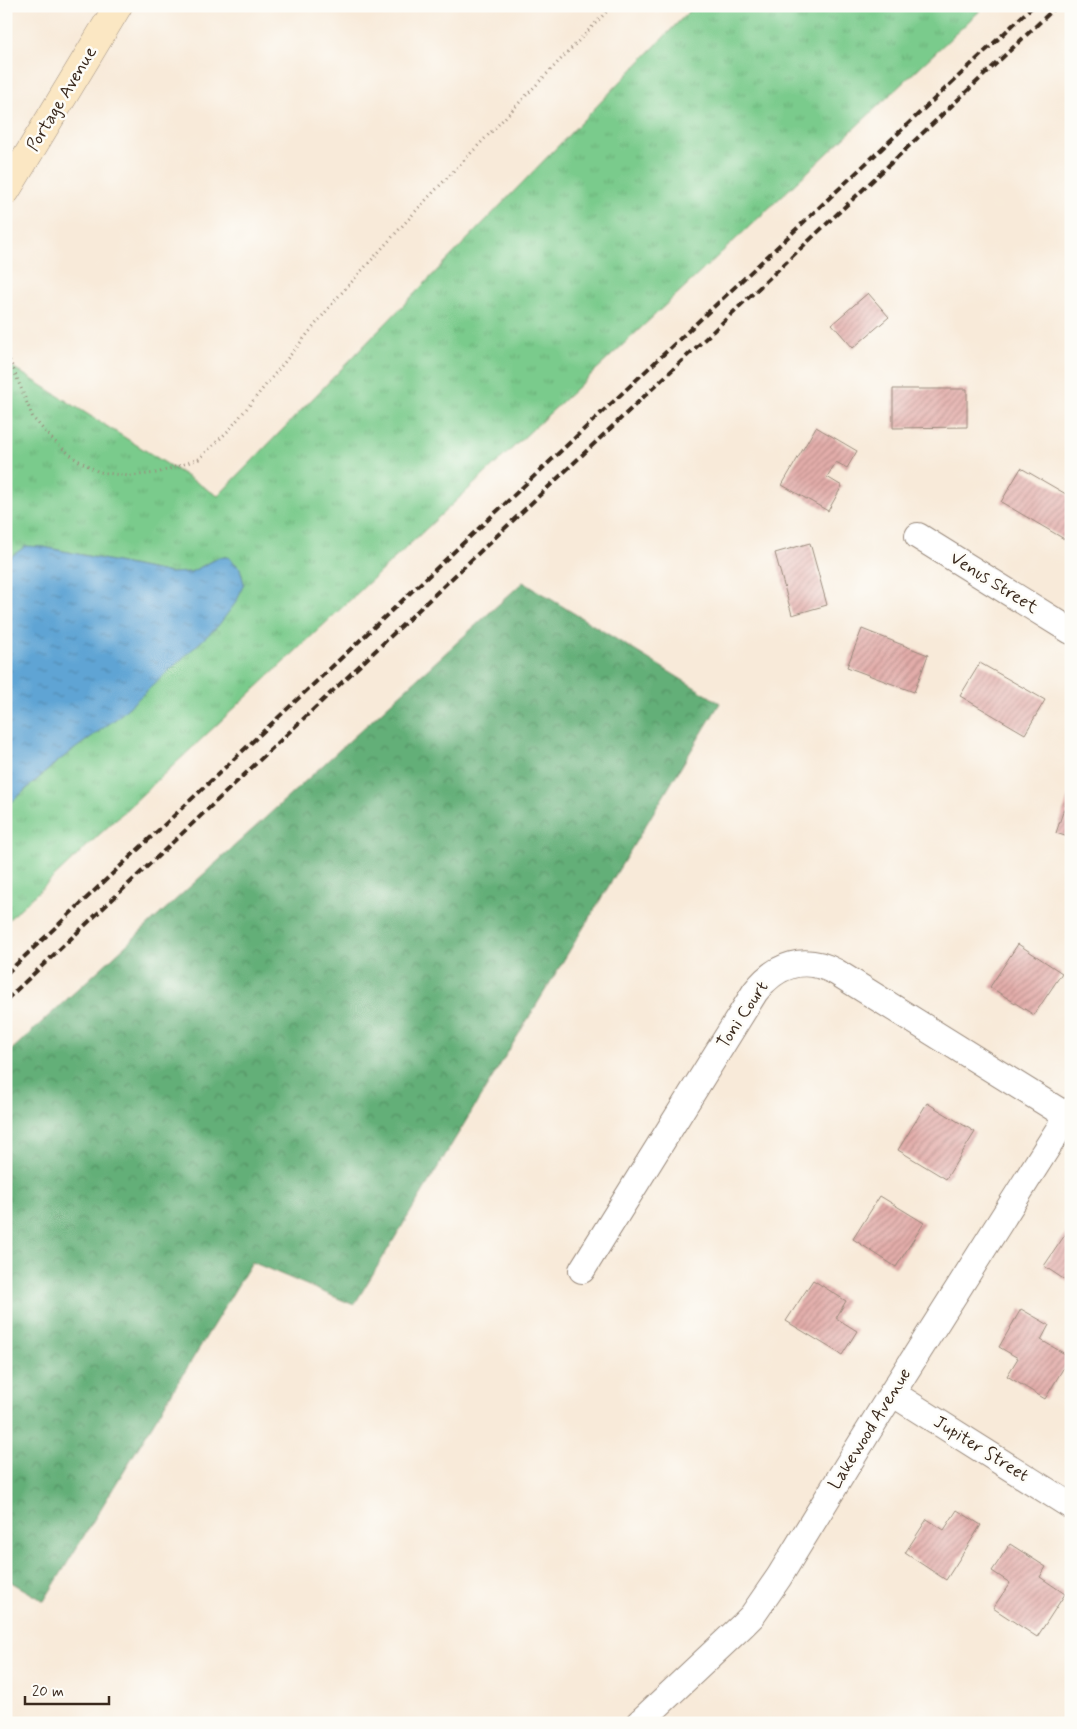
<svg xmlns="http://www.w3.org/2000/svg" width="1077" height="1729" viewBox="0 0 1077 1729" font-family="Mynerve,sans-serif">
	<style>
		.grass { fill: url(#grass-tufts); stroke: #5a7a55 }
		.forest { fill: url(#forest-crowns); stroke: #4f6c4b }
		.water { fill: url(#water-ripples); stroke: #4d6779 }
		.building { fill: url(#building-hatch) }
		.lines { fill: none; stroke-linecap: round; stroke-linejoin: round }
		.street-casing { stroke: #9a8a7c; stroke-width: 28 }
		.secondary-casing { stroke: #9a8a7c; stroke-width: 29 }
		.path { stroke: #9a8a7c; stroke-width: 3; stroke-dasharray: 1 4; stroke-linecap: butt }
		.street { stroke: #fff; stroke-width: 26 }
		.secondary { stroke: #fbe7c3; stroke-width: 28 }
		.rail { stroke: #3b2a1e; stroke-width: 4; stroke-dasharray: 8 4; stroke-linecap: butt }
		.labels { text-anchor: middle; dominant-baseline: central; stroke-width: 5; stroke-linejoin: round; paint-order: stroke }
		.street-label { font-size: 18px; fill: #3b2a1e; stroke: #fdfcf7 }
	</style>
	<defs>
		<pattern id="grass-tufts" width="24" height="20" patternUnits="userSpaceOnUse" patternTransform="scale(1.25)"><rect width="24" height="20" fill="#7acb8c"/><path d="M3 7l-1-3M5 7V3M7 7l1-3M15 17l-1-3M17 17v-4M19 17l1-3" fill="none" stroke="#6aae78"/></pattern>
		<pattern id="forest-crowns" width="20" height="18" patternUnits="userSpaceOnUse" patternTransform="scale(1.25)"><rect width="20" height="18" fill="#63af78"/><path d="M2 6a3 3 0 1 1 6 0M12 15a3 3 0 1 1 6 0" fill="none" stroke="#538f62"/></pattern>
		<pattern id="water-ripples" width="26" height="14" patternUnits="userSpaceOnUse" patternTransform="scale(1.25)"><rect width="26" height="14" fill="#5fa4d4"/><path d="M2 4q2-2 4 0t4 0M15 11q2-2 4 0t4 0" fill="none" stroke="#5086ab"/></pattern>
		<pattern id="building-hatch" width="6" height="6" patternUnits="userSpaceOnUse" patternTransform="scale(1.25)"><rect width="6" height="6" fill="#e3adaa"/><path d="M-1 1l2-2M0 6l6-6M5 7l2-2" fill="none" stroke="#b98d8a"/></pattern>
	</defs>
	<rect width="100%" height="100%" fill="#fdfcf7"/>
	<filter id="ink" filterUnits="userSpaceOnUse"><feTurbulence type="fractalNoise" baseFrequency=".02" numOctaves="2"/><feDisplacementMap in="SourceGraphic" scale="10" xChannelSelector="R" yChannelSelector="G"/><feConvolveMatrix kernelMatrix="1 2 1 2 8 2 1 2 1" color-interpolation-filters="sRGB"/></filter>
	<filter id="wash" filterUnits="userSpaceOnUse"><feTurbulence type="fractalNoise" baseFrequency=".0096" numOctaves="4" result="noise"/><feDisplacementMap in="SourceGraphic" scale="20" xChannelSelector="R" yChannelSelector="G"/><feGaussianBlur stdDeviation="1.12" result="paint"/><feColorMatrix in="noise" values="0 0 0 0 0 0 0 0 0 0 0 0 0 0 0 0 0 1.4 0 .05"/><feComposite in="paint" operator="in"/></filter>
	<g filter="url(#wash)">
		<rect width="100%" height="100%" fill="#f8ead9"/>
		<path class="grass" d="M694 6H985L6 922V807L57 762 240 568 228 557H220L191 572 170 573 44 547 11 556 6 560V363L218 496Z"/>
		<path class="forest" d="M523 582 720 703 354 1305 252 1262 44 1601 6 1579V1055Z"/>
		<path class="water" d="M26 546 44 547 170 573 191 572 220 557H228L240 568 244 583 237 601 218 626 117 718 57 762 6 807V560Z"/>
		<g id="blocks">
			<path class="building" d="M868 293 889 317 853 348 832 324Z
				M893 389H967V427L893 428Z
				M816 427 857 451 847 468 836 462 827 477 842 486 828 511 782 485Z
				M1021 468 1071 497V532L1066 540 1001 502Z
				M810 543 827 605 792 615 775 553Z
				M862 629 928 655 914 692 847 667Z
				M980 663 1045 700 1025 734 960 696Z
				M1070 791H1071V838L1056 833Z
				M1018 944 1062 973 1034 1015 990 987Z
				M927 1103 975 1132 946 1179 898 1150Z
				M880 1196 924 1223 896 1267 853 1239Z
				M1071 1226V1284L1044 1266Z
				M813 1280 846 1301 836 1318 857 1331 842 1355 786 1321Z
				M1021 1309 1049 1325 1041 1340 1070 1357 1045 1399 1007 1376 1018 1358 999 1347Z
				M957 1510 981 1525 946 1580 905 1553 927 1519 944 1530Z
				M1010 1544 1046 1567 1040 1577 1065 1594 1037 1637 993 1608 1010 1583 992 1571Z"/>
		</g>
	</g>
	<g filter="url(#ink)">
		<use href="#blocks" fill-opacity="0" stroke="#9a8a7c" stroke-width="1"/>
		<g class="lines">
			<defs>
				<path id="street" d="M918 536 1071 631
					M582 1270 755 992C776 964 805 955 836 972L1067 1116
					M892 1393 1071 1506
					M639 1723 742 1626 752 1616 779 1577 882 1409 1071 1110"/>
				<path id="secondary" d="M6 191 118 6"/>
			</defs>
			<use href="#street" class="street-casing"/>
			<use href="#secondary" class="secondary-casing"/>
			<path class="path" d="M6 351 33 418 53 440 74 458 99 472 129 476 157 473 199 459 229 430 337 298 424 202 612 6"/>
			<use href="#street" class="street"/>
			<use href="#secondary" class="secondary"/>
			<path class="rail" d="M6 974 1033 6
				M6 1000 1057 6"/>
		</g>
	</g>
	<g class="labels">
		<g class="street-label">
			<text transform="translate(62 99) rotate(-59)">Portage Avenue</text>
			<text transform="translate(994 583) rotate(32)">Venus Street</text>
			<text transform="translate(743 1015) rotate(-56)">Toni Court</text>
			<text transform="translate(870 1429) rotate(-58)">Lakewood Avenue</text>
			<text transform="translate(981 1449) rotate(32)">Jupiter Street</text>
		</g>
	</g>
	<rect width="1077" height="1729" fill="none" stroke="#fdfcf7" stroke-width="25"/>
	<path d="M25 1696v8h84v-8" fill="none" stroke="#3b2a1e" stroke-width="2.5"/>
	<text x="32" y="1696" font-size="15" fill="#3b2a1e" stroke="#fdfcf7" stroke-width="4" paint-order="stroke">20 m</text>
</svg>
